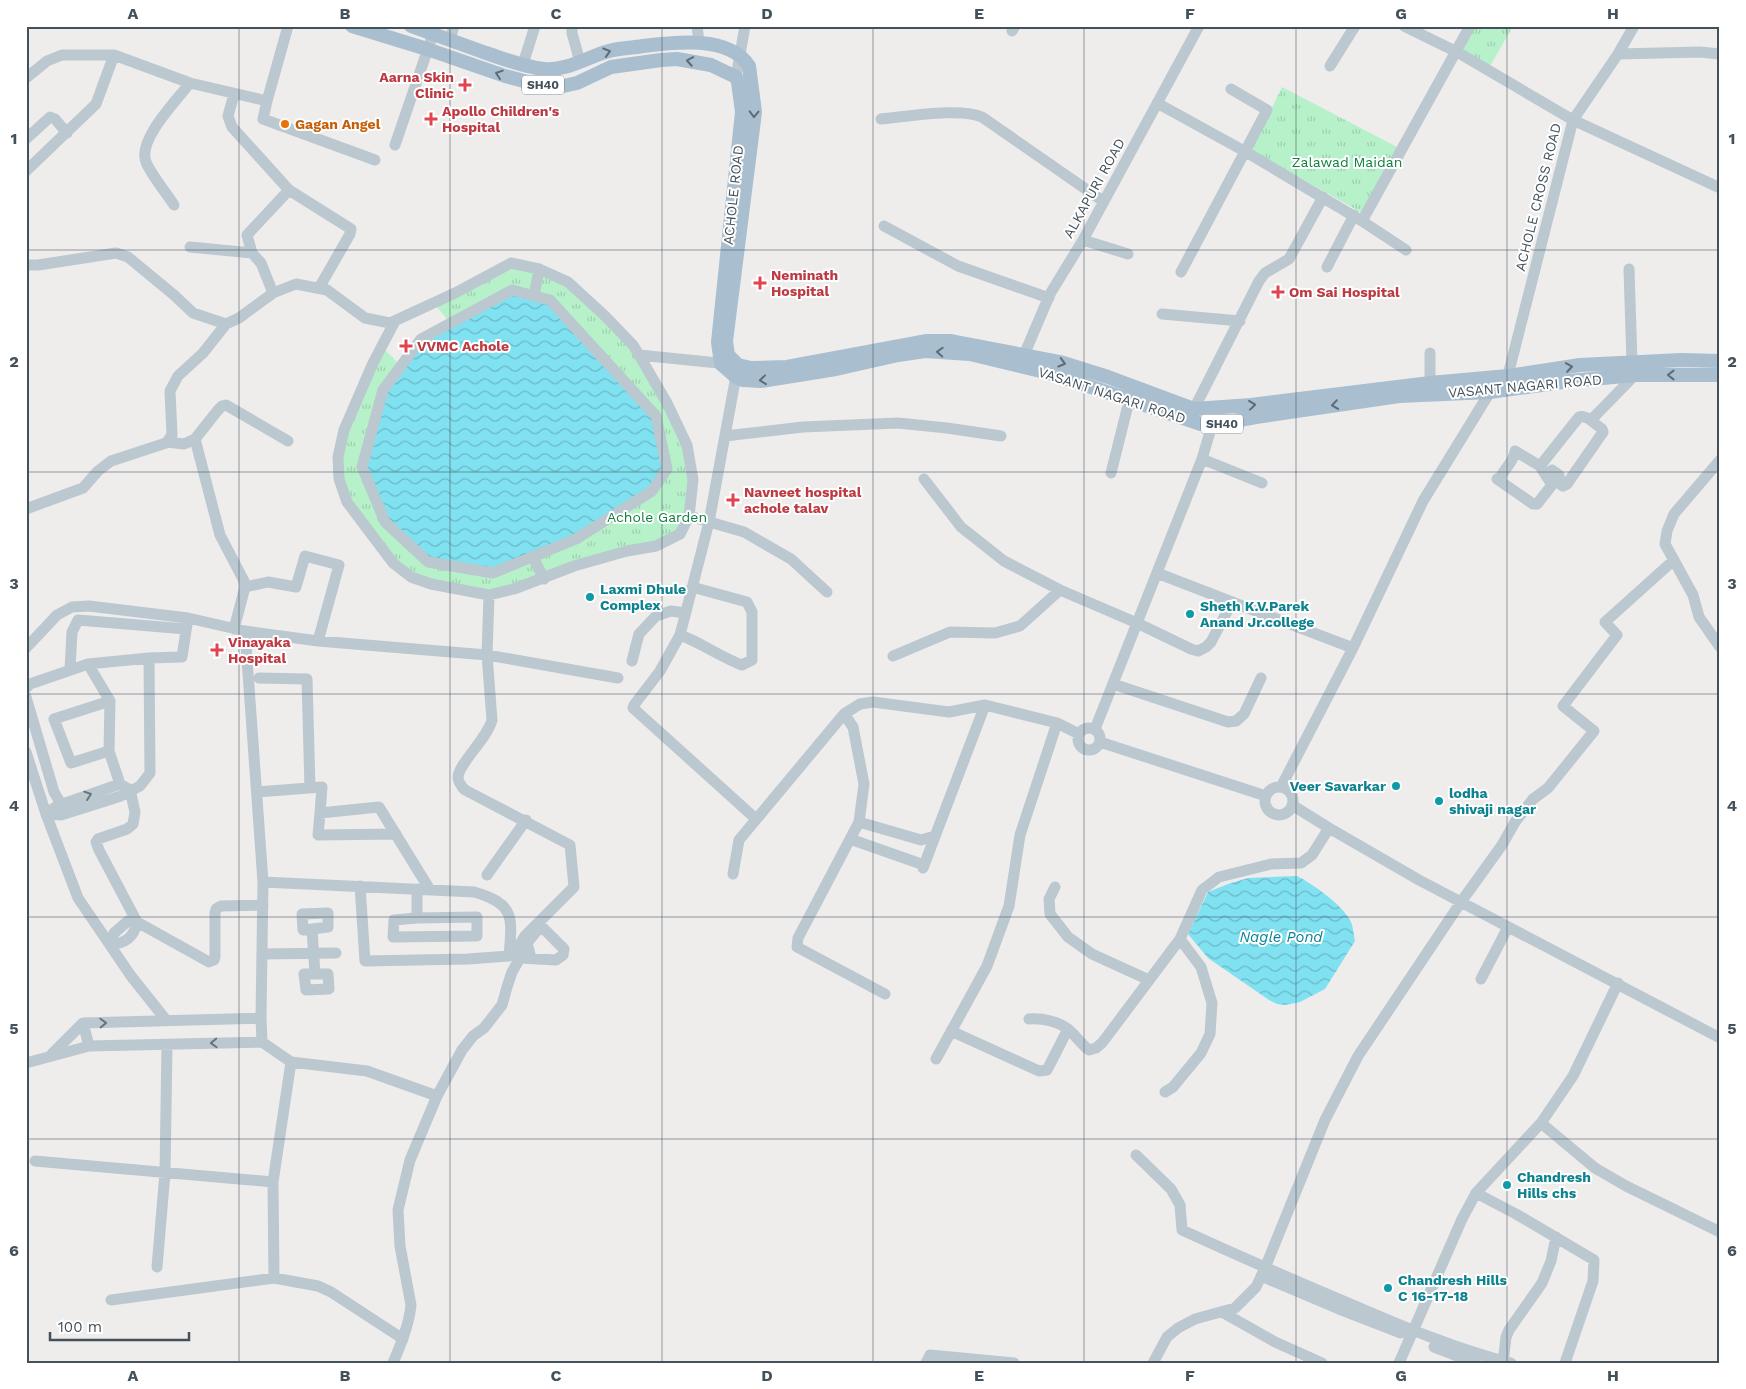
<svg xmlns="http://www.w3.org/2000/svg" width="1746" height="1389" viewBox="0 0 1746 1389" font-family="'Work Sans',sans-serif">
	<style>
		.grass { fill: url(#grass-tufts) }
		.water { fill: url(#water-waves) }
		.lines { fill: none; stroke-linecap: round; stroke-linejoin: round }
		.minor { stroke: #bbc8d0; stroke-width: 11 }
		.major { stroke: #a9bece; stroke-width: 14 }
		.oneway { stroke: #5c6c78 }
		.oneway2 { stroke: #67757e }
		.grid { fill: none; stroke: #43515b; stroke-width: 1; stroke-opacity: 0.55 }
		.health-dot { fill: #e0444e; stroke: #fff; stroke-width: 2 }
		.food-dot { fill: #e8710a; stroke: #fff; stroke-width: 2 }
		.culture-dot { fill: #0f9aa8; stroke: #fff; stroke-width: 2 }
		.labels { text-anchor: middle; dominant-baseline: central; stroke-width: 4; stroke-linejoin: round; paint-order: stroke }
		.shield { fill: #fff; stroke: #7b858c; stroke-width: 1 }
		.shield-label { font-size: 12px; font-weight: bold; fill: #43515b }
		.health-label { font-size: 14px; font-weight: bold; fill: #be3a42; stroke: #fff; text-anchor: start }
		.food-label { font-size: 14px; font-weight: bold; fill: #c56008; stroke: #fff; text-anchor: start }
		.park-label { font-size: 14px; fill: #107f40; stroke: #fff }
		.street-label { font-size: 14px; fill: #43515b; stroke: #fff }
		.culture-label { font-size: 14px; font-weight: bold; fill: #0d838f; stroke: #fff; text-anchor: start }
		.water-label { font-size: 15px; font-style: italic; fill: #058296; stroke: #fff }
		.neatline { fill: none; stroke: #43515b; stroke-width: 2 }
		.grid-label { font-size: 16px; text-anchor: middle; font-weight: bold; fill: #43515b }
	</style>
	<defs>
		<pattern id="grass-tufts" width="24" height="20" patternUnits="userSpaceOnUse" patternTransform="scale(1.25)"><rect width="24" height="20" fill="#b6f1c9"/><path d="M3 7l-1-3M5 7V3M7 7l1-3M15 17l-1-3M17 17v-4M19 17l1-3" fill="none" stroke="#9ed0af"/></pattern>
		<pattern id="water-waves" width="16" height="10" patternUnits="userSpaceOnUse" patternTransform="scale(1.25)"><rect width="16" height="10" fill="#80e1f1"/><path d="M0 5q4-4 8 0t8 0" fill="none" stroke="#6ab9c6"/></pattern>
	</defs>
	<rect width="100%" height="100%" fill="#efecec"/>
	<path class="grass" d="M1473 26H1513L1489 68 1461 50Z
		M1282 87 1401 149 1364 214 1251 150Z
		M511 263 568 282 633 345 687 445 692 488 680 534 489 595 411 577 374 539 339 479 338 457 384 349 401 366 450 323 434 303Z"/>
	<path class="water" d="M512 290 550 300 656 416 667 469 652 491 576 539 493 573 428 562 385 522 362 467 383 390 421 339Z
		M1297 876C1314 885 1342 904 1351 922 1353 927 1354 935 1355 941L1325 989 1300 1002 1285 1005 1277 1004 1269 1000 1208 958 1188 934 1208 892 1228 884 1248 878Z"/>
	<g class="lines">
		<path class="minor" d="M572 26V33L580 62
			M697 26 699 42
			M1404 26 1457 52 1573 120 1720 188
			M1012 31 1015 26
			M450 40 454 26
			M1618 54 1700 52 1720 54
			M523 64 535 26
			M1330 66 1355 26
			M736 77 745 26
			M26 78 47 61 62 55H114L190 83 267 101 288 26
			M234 94 228 116 232 127 289 190
			M267 101 263 119 375 160
			M1157 103 1246 152 1362 221 1470 26
			M881 119C906 117 960 107 982 117L1103 201
			M26 139 50 117 55 119 67 133
			M395 145 433 34
			M26 171 96 104 114 55
			M174 205C167 194 150 173 146 162 137 140 177 100 190 83
			M1362 221 1406 250
			M884 226 958 266 1049 298
			M1083 240 1128 254
			M190 247 252 253 261 263 273 293
			M252 253 247 235 289 190 351 229 350 234 319 288
			M26 265H38L116 253 128 257 174 295 193 313 226 324 239 318 273 293 296 284 327 290 365 318 390 323 455 293 511 263 539 269 568 282 605 316 633 345 639 355 738 365 709 522 680 635 660 671 634 705 633 708 756 819
			M1327 267 1354 215
			M1629 269 1632 363
			M1181 272 1267 110 1231 89
			M512 290 550 300 656 416 667 469 652 491 576 539 493 573 428 562 385 522 362 467 383 390 421 339Z
			M534 296 539 269
			M1162 314 1240 321
			M395 321 373 363 344 430 338 457 339 479 347 502 393 563 411 577 431 584 489 595 514 589 574 566 627 551 656 546 680 534 689 516 693 480 687 445 667 403 639 355
			M1021 362 1050 294 1083 240 1199 26
			M1430 383V353
			M1506 383 1573 120 1618 54 1634 26
			M1194 409 1259 281 1265 273 1289 259 1323 197
			M725 436 803 427 898 423 947 428 1001 436
			M195 439 220 535 244 581 245 587 234 629
			M167 442 184 444 195 439 218 410 222 406 226 405 288 441
			M1515 451 1540 466 1552 485 1537 504H1533L1497 479 1501 477C1505 467 1514 462 1515 451Z
			M1202 459 1262 483
			M1720 460 1674 514 1667 531 1665 544 1693 595 1699 617 1720 647
			M1540 466 1579 417C1584 415 1587 420 1593 418L1635 375
			M1552 470 1559 475 1561 485 1563 486 1567 484 1603 432 1602 429 1589 419
			M1111 473 1131 393
			M924 479 961 527 1004 561 1060 590 1137 623 1191 649 1198 651 1206 647 1211 642 1232 602 1353 648
			M26 509 83 488 98 471 111 461 166 443 172 435 170 391 178 376 203 353 226 324
			M689 516 744 532 791 559 827 592
			M533 557 544 579
			M1157 573 1232 602
			M245 587 268 582 296 587 305 556 339 565 318 641
			M245 631 263 882 261 1018 262 1042
			M680 635C702 643 720 657 742 665L752 660V612L747 602 692 587
			M26 648 57 615 72 607 89 606 188 618 245 631 318 641 487 655 489 595
			M893 656 950 632 995 633 1020 626 1060 590
			M632 661 639 634 656 616 671 611 685 613
			M88 664 110 701 109 751 71 763 54 719 110 701
			M70 670 72 632 78 620 186 629
			M259 678 307 679 310 788
			M1113 684 1228 722 1236 721 1244 714 1261 678
			M26 688 30 684 88 664 149 658 182 657 188 618
			M26 697 54 792 61 804
			M844 714 853 727 864 784 859 822 798 938 797 947 885 994
			M1078 739a11 11 0 1 1 22 0a11 11 0 1 1-22 0Z
			M1095 729 1202 459 1217 408
			M1100 742 1266 796
			M109 751 120 784
			M26 752 46 814 78 898 131 976 166 1020
			M1281 787 1353 648 1423 501 1490 392 1491 386
			M1265 801a14 14 0 1 1 28 0a14 14 0 1 1-28 0Z
			M257 792 322 787 320 813 379 807 430 890
			M1292 805 1329 828 1419 880 1720 1038
			M320 813 318 835 396 834
			M46 814 57 806 120 784 130 790 135 812 133 824 127 829 98 839 96 842 99 850 137 922 209 962 214 960 215 957V913L216 909 221 906 263 905
			M46 814 61 815 121 796 140 786 150 773 149 658
			M859 822 921 840 935 836
			M850 839 924 865
			M923 868 985 705
			M733 874 739 840 844 714 860 704 873 702 949 712 985 705 1057 723 1079 734
			M487 875 526 820
			M263 882 474 892C516 904 512 918 509 956L468 959 365 961 360 886
			M1055 887 1049 899 1050 914 1068 937 1092 954 1149 980
			M417 889V918
			M477 917V936L393 937 394 920 417 918Z
			M128 921 137 922C134 938 125 943 110 945L114 933Z
			M312 929 328 927V913L302 914 303 930 312 929 315 974
			M262 954 336 953
			M520 958 556 960 563 955 564 949 543 928H539L527 943 531 958
			M304 974H328L329 989 306 990Z
			M1481 979 1508 927
			M1029 1019C1042 1018 1058 1021 1069 1030 1076 1036 1081 1044 1089 1050L1096 1048 1102 1043 1180 939
			M83 1023 89 1046
			M951 1031 1039 1071 1047 1070 1068 1029
			M51 1055 83 1023 261 1018
			M936 1059 987 966 1009 906 1020 835 1057 723
			M26 1063 89 1046 262 1042 291 1062 367 1071 437 1096 410 1160 398 1210 400 1246 411 1305C409 1325 401 1344 393 1363
			M1165 1092 1173 1087 1201 1053 1210 1034 1212 1003 1201 967 1180 939 1202 890 1219 877 1271 864 1301 863 1312 855 1329 828
			M437 1096 462 1050 473 1036 484 1028 502 1005 507 987 512 972 520 958V944L525 936 574 887 570 845 465 790C462 787 458 783 458 777 459 763 487 739 492 720L487 655 618 678
			M1541 1123 1595 1168 1626 1186 1720 1232
			M1136 1155 1171 1189 1180 1205 1182 1230C1241 1257 1300 1283 1360 1308 1409 1329 1459 1350 1511 1363
			M35 1161 273 1182
			M1476 1193 1516 1214 1594 1260 1593 1281 1565 1363
			M157 1267 165 1173 167 1045
			M1261 1276 1339 1309 1401 1333
			M274 1278 273 1182 291 1062
			M111 1300 274 1278 318 1286 331 1292 403 1339
			M1222 1312 1275 1342 1322 1363
			M1434 1347 1476 1363
			M926 1363 930 1355 1014 1363
			M1153 1363 1167 1337 1178 1328 1195 1319 1235 1308 1256 1287 1265 1268 1325 1120 1358 1056 1461 902 1502 845 1515 822 1533 799 1548 788 1594 731 1563 706 1617 635 1605 622 1674 560
			M1399 1363 1462 1219 1476 1193 1541 1123 1573 1076 1618 983
			M1503 1363 1506 1337 1509 1330 1542 1283 1551 1261 1556 1237"/>
		<path class="major" d="M352 26 427 49 505 76 539 85 559 87 577 83 611 67 661 60 677 59 711 65 736 77 738 82 742 112 718 342 721 364 736 377 743 380 761 381 836 369 898 355 925 351 970 354 1053 374 1201 424 1212 425 1256 417 1399 396 1490 392 1570 381 1635 375H1720
			M411 26C436 35 461 44 486 53 504 59 524 67 544 69 568 71 587 57 609 51 620 48 632 48 643 46 674 42 729 35 749 66L755 112 726 341 728 355 738 365 751 368 787 367 927 341H951L1060 362 1108 377 1194 409 1251 405 1430 383 1508 376 1580 365 1681 360 1720 361"/>
	</g>
	<defs><path id="oneway-chevron" d="M-2-3.5L2.5 0L-2 3.5" fill="none" stroke-width="1.6" stroke-linecap="round" stroke-linejoin="round" transform="scale(1.25)"/></defs>
	<g class="oneway">
		<use href="#oneway-chevron" transform="translate(607 52) rotate(-17)"/>
		<use href="#oneway-chevron" transform="translate(690 61) rotate(-170)"/>
		<use href="#oneway-chevron" transform="translate(499 74) rotate(-161)"/>
		<use href="#oneway-chevron" transform="translate(754 114) rotate(91)"/>
		<use href="#oneway-chevron" transform="translate(940 352) rotate(-177)"/>
		<use href="#oneway-chevron" transform="translate(1062 363) rotate(16)"/>
		<use href="#oneway-chevron" transform="translate(1569 367) rotate(-8)"/>
		<use href="#oneway-chevron" transform="translate(1671 375) rotate(180)"/>
		<use href="#oneway-chevron" transform="translate(763 380) rotate(174)"/>
		<use href="#oneway-chevron" transform="translate(1252 405) rotate(-6)"/>
		<use href="#oneway-chevron" transform="translate(1335 405) rotate(172)"/>
	</g>
	<g class="oneway2">
		<use href="#oneway-chevron" transform="translate(88 795) rotate(-19)"/>
		<use href="#oneway-chevron" transform="translate(103 1023) rotate(-2)"/>
		<use href="#oneway-chevron" transform="translate(214 1043) rotate(178)"/>
	</g>
	<path class="grid" d="M239 26V1363M450 26V1363M662 26V1363M873 26V1363M1084 26V1363M1296 26V1363M1507 26V1363M26 250H1720M26 472H1720M26 694H1720M26 917H1720M26 1139H1720"/>
	<g class="health-dot">
		<path d="M462.5 77.5h5v5h5v5h-5v5h-5v-5h-5v-5h5z"/>
		<path d="M428.5 111.5h5v5h5v5h-5v5h-5v-5h-5v-5h5z"/>
		<path d="M757.5 275.5h5v5h5v5h-5v5h-5v-5h-5v-5h5z"/>
		<path d="M1275.5 284.5h5v5h5v5h-5v5h-5v-5h-5v-5h5z"/>
		<path d="M403.5 338.5h5v5h5v5h-5v5h-5v-5h-5v-5h5z"/>
		<path d="M730.5 492.5h5v5h5v5h-5v5h-5v-5h-5v-5h5z"/>
		<path d="M214.5 642.5h5v5h5v5h-5v5h-5v-5h-5v-5h5z"/>
	</g>
	<circle class="food-dot" cx="285" cy="124" r="5"/>
	<g class="culture-dot">
		<circle cx="590" cy="597" r="5"/>
		<circle cx="1190" cy="614" r="5"/>
		<circle cx="1396" cy="786" r="5"/>
		<circle cx="1439" cy="801" r="5"/>
		<circle cx="1507" cy="1185" r="5"/>
		<circle cx="1388" cy="1288" r="5"/>
	</g>
	<g class="labels">
		<g class="shield">
			<rect x="522" y="75.5" width="42" height="19" rx="4"/>
			<rect x="1201" y="414.5" width="42" height="19" rx="4"/>
		</g>
		<g class="shield-label">
			<text x="543" y="85">SH40</text>
			<text x="1222" y="424">SH40</text>
		</g>
		<g class="health-label">
			<text x="454" y="77" text-anchor="end">Aarna Skin<tspan x="454" dy="16">Clinic</tspan></text>
			<text x="442" y="111">Apollo Children's<tspan x="442" dy="16">Hospital</tspan></text>
			<text x="771" y="275">Neminath<tspan x="771" dy="16">Hospital</tspan></text>
			<text x="1289" y="292">Om Sai Hospital</text>
			<text x="417" y="346">VVMC Achole</text>
			<text x="744" y="492">Navneet hospital<tspan x="744" dy="16">achole talav</tspan></text>
			<text x="228" y="642">Vinayaka<tspan x="228" dy="16">Hospital</tspan></text>
		</g>
		<g class="food-label">
			<text x="295" y="124">Gagan Angel</text>
		</g>
		<g class="park-label">
			<text x="1347" y="162">Zalawad Maidan</text>
			<text x="657" y="517">Achole Garden</text>
		</g>
		<g class="street-label">
			<text transform="translate(1094 188) rotate(-61)">ALKAPURI ROAD</text>
			<text transform="translate(733 195) rotate(-84)">ACHOLE ROAD</text>
			<text transform="translate(1538 197) rotate(-76)">ACHOLE CROSS ROAD</text>
			<text transform="translate(1525 386) rotate(-5)">VASANT NAGARI ROAD</text>
			<text transform="translate(1112 395) rotate(18)">VASANT NAGARI ROAD</text>
		</g>
		<g class="culture-label">
			<text x="600" y="589">Laxmi Dhule<tspan x="600" dy="16">Complex</tspan></text>
			<text x="1200" y="606">Sheth K.V.Parek<tspan x="1200" dy="16">Anand Jr.college</tspan></text>
			<text x="1386" y="786" text-anchor="end">Veer Savarkar</text>
			<text x="1449" y="793">lodha<tspan x="1449" dy="16">shivaji nagar</tspan></text>
			<text x="1517" y="1177">Chandresh<tspan x="1517" dy="16">Hills chs</tspan></text>
			<text x="1398" y="1280">Chandresh Hills<tspan x="1398" dy="16">C 16-17-18</tspan></text>
		</g>
		<g class="water-label">
			<text x="1281" y="937">Nagle Pond</text>
		</g>
	</g>
	<rect width="1746" height="1389" fill="none" stroke="#ffffff" stroke-width="55"/>
	<path d="M50 1332v8h139v-8" fill="none" stroke="#43515b" stroke-width="2.5"/>
	<text x="58" y="1332" font-size="15" fill="#43515b" stroke="#ffffff" stroke-width="4" paint-order="stroke">100 m</text>
	<rect x="28" y="28" width="1690" height="1334" class="neatline"/>
	<g class="grid-label">
		<text x="133" y="19">A</text>
		<text x="345" y="19">B</text>
		<text x="556" y="19">C</text>
		<text x="767" y="19">D</text>
		<text x="979" y="19">E</text>
		<text x="1190" y="19">F</text>
		<text x="1401" y="19">G</text>
		<text x="1613" y="19">H</text>
		<text x="14" y="144">1</text>
		<text x="1732" y="144">1</text>
		<text x="14" y="367">2</text>
		<text x="1732" y="367">2</text>
		<text x="14" y="589">3</text>
		<text x="1732" y="589">3</text>
		<text x="14" y="811">4</text>
		<text x="1732" y="811">4</text>
		<text x="14" y="1034">5</text>
		<text x="1732" y="1034">5</text>
		<text x="14" y="1256">6</text>
		<text x="1732" y="1256">6</text>
		<text x="133" y="1381">A</text>
		<text x="345" y="1381">B</text>
		<text x="556" y="1381">C</text>
		<text x="767" y="1381">D</text>
		<text x="979" y="1381">E</text>
		<text x="1190" y="1381">F</text>
		<text x="1401" y="1381">G</text>
		<text x="1613" y="1381">H</text>
	</g>
</svg>
